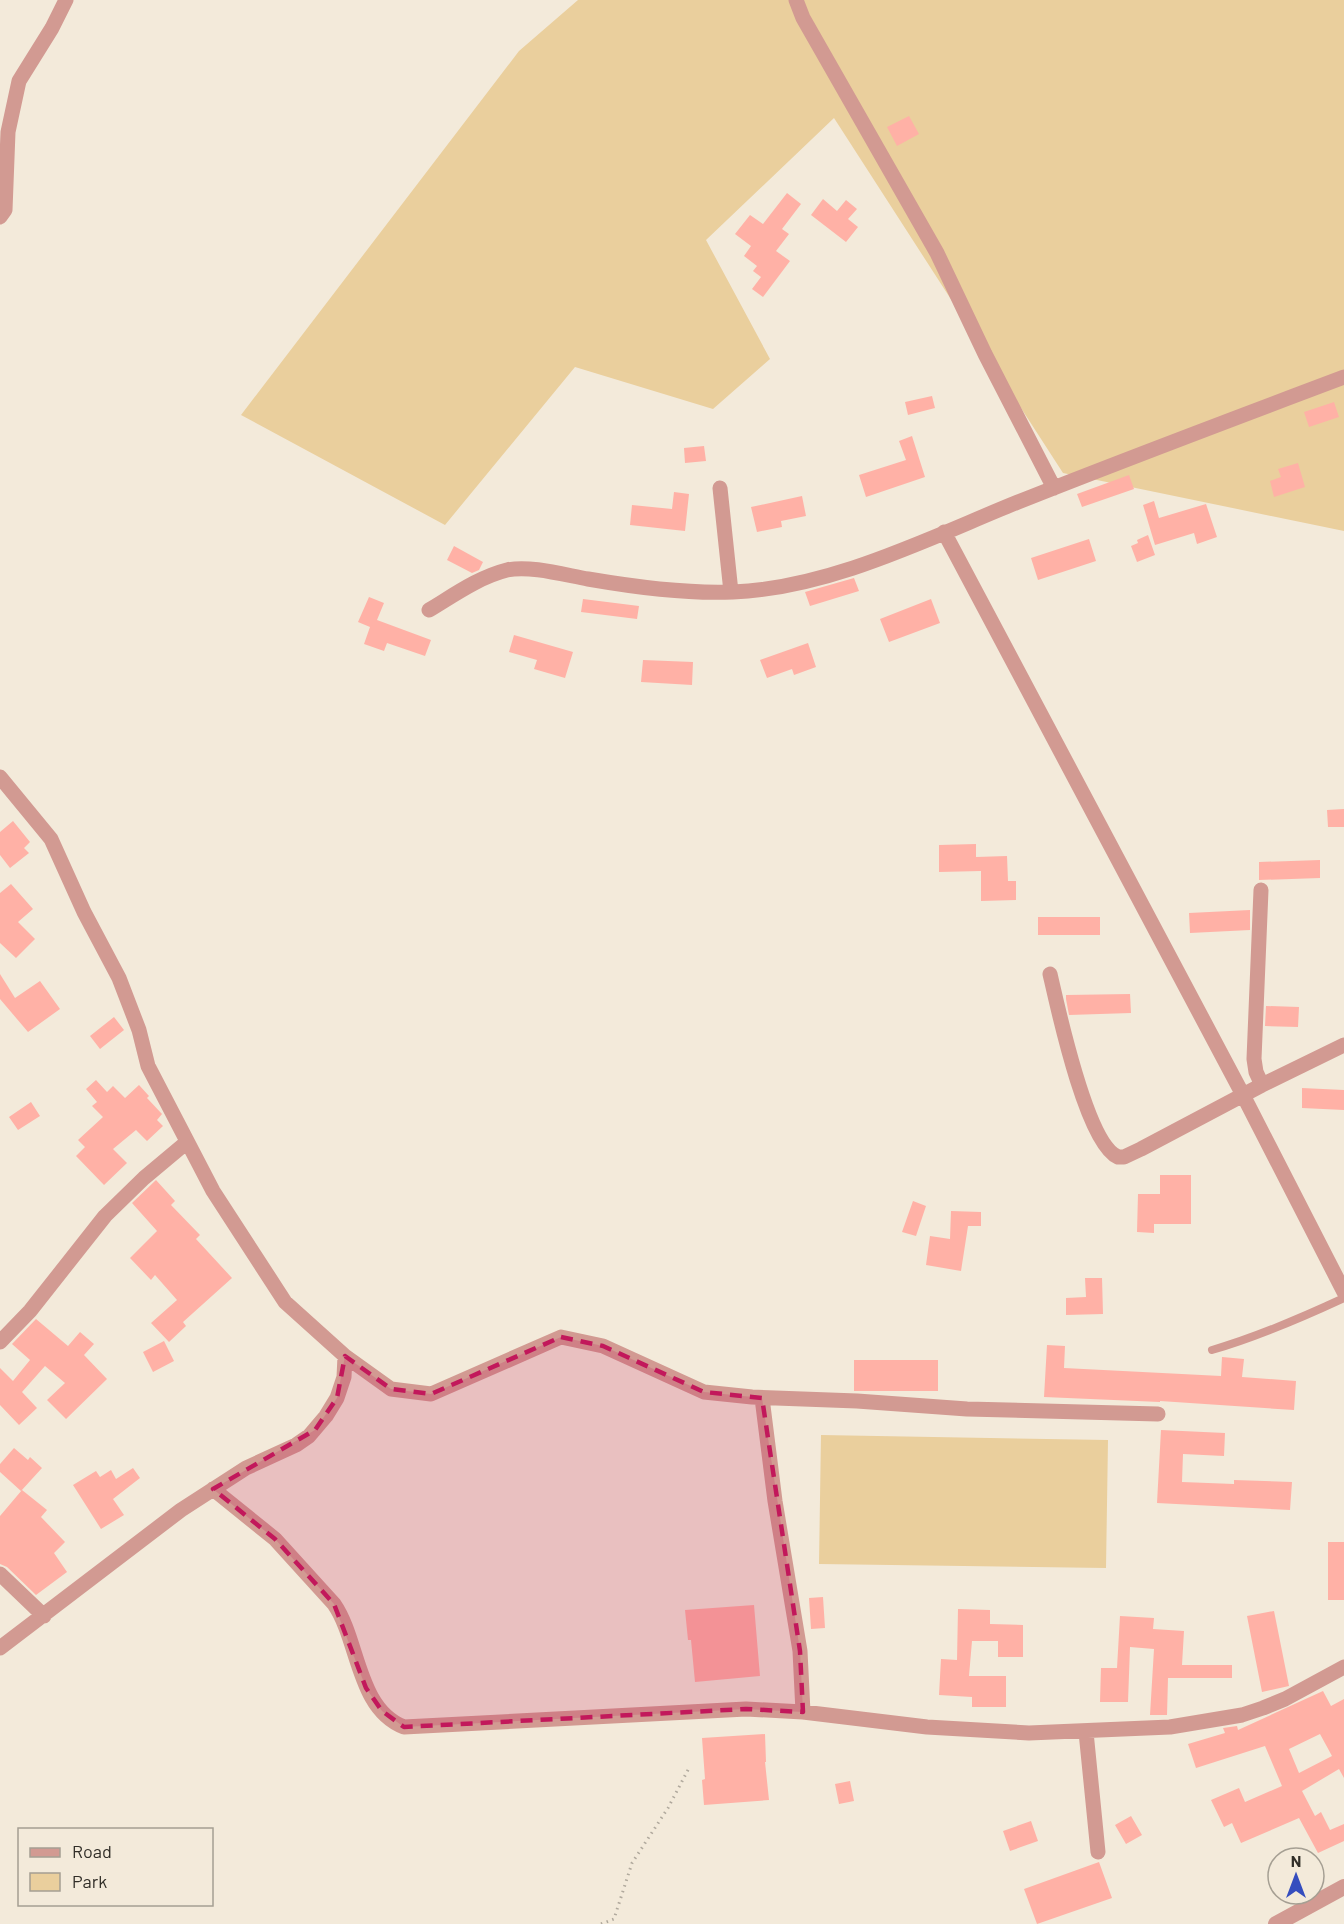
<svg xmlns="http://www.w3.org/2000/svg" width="1344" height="1924" viewBox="0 0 1344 1924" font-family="Barlow,sans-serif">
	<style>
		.green { fill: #eacf9d }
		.building { fill: #ffb1a6; fill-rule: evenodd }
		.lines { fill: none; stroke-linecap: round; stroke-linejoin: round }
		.path { stroke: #b0a99d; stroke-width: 3; stroke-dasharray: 1.5 4.5; stroke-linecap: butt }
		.service { stroke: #d29a92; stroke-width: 8 }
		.minor { stroke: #d29a92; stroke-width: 15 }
		.tertiary { stroke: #d29a92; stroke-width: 16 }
		.marked { fill: #c2185b; fill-opacity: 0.2; stroke: #c2185b; stroke-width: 4.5; stroke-dasharray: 12 8; stroke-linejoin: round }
	</style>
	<rect width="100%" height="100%" fill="#f3eada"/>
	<path class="green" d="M578 0H1344V531L1063 473 834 118 706 240 770 359 713 409 575 367 445 525 241 415 519 51Z
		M821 1435 1108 1440 1106 1568 819 1564Z"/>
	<path class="building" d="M909 116 919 134 897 146 887 127Z
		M787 193 801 204 782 229 789 234 776 251 790 261 763 297 752 289 761 277 753 271 757 266 744 256 751 246 735 234 750 215 763 224Z
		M823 199 837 211 846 200 857 209 848 219 858 227 846 242 811 215Z
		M932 396 935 408 908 415 905 402Z
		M1334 402 1339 417 1309 427 1304 412Z
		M912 436 925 477 866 497 859 475 906 460 899 441Z
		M704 446 706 461 685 463 684 448Z
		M1298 463 1305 487 1274 497 1270 481 1281 477 1278 469Z
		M1129 475 1134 489 1082 507 1077 494Z
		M674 492 689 494 685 531 630 525 632 505 672 509Z
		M802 496 806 516 781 521 782 527 757 532 751 507Z
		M1154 501 1159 518 1206 504 1217 537 1197 544 1194 533 1155 545 1143 505Z
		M1148 535 1155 555 1137 562 1131 546 1138 543 1137 540Z
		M1089 539 1096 561 1038 580 1031 558Z
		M454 546 483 562 479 570 472 573 447 560Z
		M854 578 859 591 810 606 805 592Z
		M369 597 384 603 377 620 431 640 425 656 387 643 384 651 364 644 370 627 358 622Z
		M583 599 639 606 637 619 581 612Z
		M931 599 940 623 889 642 880 619Z
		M514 635 573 652 565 678 534 669 537 660 509 652Z
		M808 643 816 667 794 675 792 669 767 678 760 660Z
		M643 660 693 662 692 685 641 682Z
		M1344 809V827H1328L1327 810Z
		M13 821 30 842 24 848 29 853 10 868 0 855V832Z
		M976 844V857L1007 856 1008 881H1016V900L981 901V871L939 872V845Z
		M1320 860V878L1259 880V862Z
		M11 884 33 909 18 922 35 939 16 958 0 943V893Z
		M1250 910V930L1190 933 1189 913Z
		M1038 917H1100V935H1038Z
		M0 974 15 998 40 981 60 1009 28 1032 0 999Z
		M1130 994 1131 1013 1069 1015 1066 999V995Z
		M1266 1006 1299 1007 1298 1027 1265 1026Z
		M114 1017 124 1030 100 1049 90 1036Z
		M96 1080 107 1092 113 1086 125 1098 139 1085 149 1096 147 1098 162 1114 157 1120 163 1126 147 1141 136 1130 113 1149 127 1163 104 1185 76 1156 85 1147 78 1140 103 1117 92 1106 97 1102 86 1089Z
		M1302 1088 1344 1090V1110L1302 1108Z
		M31 1102 40 1116 18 1130 9 1117Z
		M1160 1175H1191V1224H1154V1233L1137 1232 1138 1194H1160Z
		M156 1180 175 1201 171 1205 200 1235 196 1239 232 1278 183 1322 186 1326 169 1342 151 1323 177 1300 155 1275 151 1280 130 1258 157 1231 132 1203Z
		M913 1201 926 1206 916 1236 902 1232Z
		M951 1211 981 1212V1226H968L961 1271 926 1265 930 1236 950 1239Z
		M1085 1278H1102L1103 1314 1066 1315V1298L1086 1297Z
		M36 1319 68 1346 80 1332 94 1344 84 1355 107 1379 66 1419 47 1400 65 1383 45 1366 22 1392 37 1408 19 1425 0 1405V1368L13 1381 30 1360 12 1344Z
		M164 1341 174 1361 153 1372 143 1352Z
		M1047 1345 1065 1346 1064 1368 1221 1376 1222 1357 1244 1359 1242 1377 1296 1381 1294 1410 1160 1401V1402L1044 1397Z
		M854 1360H938V1391H854Z
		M1161 1430 1225 1433 1224 1456 1183 1454 1182 1482 1234 1484V1480L1292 1482 1290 1510 1157 1503Z
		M14 1448 28 1460 30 1457 42 1468 21 1491 0 1472V1464Z
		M133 1468 140 1478 113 1499 124 1515 101 1529 73 1485 96 1471 100 1477 111 1470 116 1479Z
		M22 1490 47 1510 41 1517 65 1542 54 1553 67 1572 36 1595 7 1567 0 1564V1516Z
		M1328 1542H1344V1600H1328Z
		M823 1597 825 1628 811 1629 809 1598Z
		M754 1605 760 1676 695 1682 691 1640H688L685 1610Z
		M958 1609 990 1610V1624L1023 1625V1657H998V1641H972L969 1676H1006V1707H972V1697L939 1695 941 1659 957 1660Z
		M1274 1611 1289 1686 1262 1692 1247 1616Z
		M1120 1616 1154 1618 1153 1629 1184 1631 1182 1665H1232V1678H1168L1167 1715H1150L1154 1649 1130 1647 1128 1702H1100L1101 1668H1117Z
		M1323 1691 1331 1706 1344 1699V1778L1339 1769 1302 1791 1315 1816 1321 1812 1330 1830 1344 1824V1841L1318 1853 1299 1818 1241 1843 1232 1823 1224 1827 1211 1800 1239 1788 1245 1802 1282 1786 1265 1746 1196 1768 1188 1744 1225 1733 1223 1728 1237 1726 1238 1730ZM1320 1734 1332 1756 1299 1773 1289 1749Z
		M765 1734 766 1762H765L769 1800 704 1805 702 1780 705 1779 702 1738Z
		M850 1781 854 1801 839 1804 835 1784Z
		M1131 1816 1142 1835 1126 1844 1115 1825Z
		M1031 1821 1038 1841 1010 1851 1003 1831Z
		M1099 1862 1112 1898 1037 1924 1024 1889Z"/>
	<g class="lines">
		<path class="path" d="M601 1924 614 1919 632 1863 668 1808 689 1768"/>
		<path class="service" d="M1212 1350C1257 1337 1301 1318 1344 1298"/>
		<path class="minor" d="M796 0 803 18 937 253 985 354 1054 488
			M0 217 5 210 8 132 19 81 52 28 66 0
			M720 488 731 592
			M944 532 1243 1095 1344 1292
			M429 610C454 595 479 577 507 570 530 565 565 575 588 579 635 587 685 594 733 592 831 588 929 538 1018 502 1126 459 1235 418 1344 377
			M0 777 51 839 84 912 119 978 139 1030 148 1066 213 1191 285 1302 345 1356 391 1389 431 1394 561 1337 603 1346 704 1392 752 1397 857 1401 967 1409 1158 1414
			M1261 890 1254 1059 1256 1072 1262 1085
			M1050 974C1058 1009 1087 1144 1118 1157H1124L1141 1149 1262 1085 1344 1045
			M0 1342 30 1311 105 1216 144 1178 187 1142
			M762 1398 775 1501 800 1651 803 1712
			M213 1489 275 1539 334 1604C359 1640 357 1709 404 1727L746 1709 803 1712 927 1727 1029 1733 1170 1727 1242 1715 1263 1708 1285 1699 1344 1667
			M0 1574 44 1616
			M0 1648 181 1510 246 1468 296 1445 309 1436 326 1416 337 1398 344 1377 345 1356
			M1086 1732 1098 1852"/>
		<path class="tertiary" d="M1276 1924 1344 1887"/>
	</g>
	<path class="marked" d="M561 1337 603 1346 704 1392 762 1398 800 1651 803 1712 746 1709 404 1727 382 1711 366 1688 334 1604 275 1539 213 1489 315 1430 337 1398 345 1356 391 1389 431 1394Z"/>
	<rect x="18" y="1828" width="195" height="78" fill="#f3eada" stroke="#a59f93" stroke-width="1.5"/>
	<rect x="30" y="1848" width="30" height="9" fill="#d29a92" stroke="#a59f93" stroke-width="1.5"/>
	<text x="72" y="1858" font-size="18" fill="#312e28">Road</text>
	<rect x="30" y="1873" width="30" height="18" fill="#eacf9d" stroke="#a59f93" stroke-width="1.5"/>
	<text x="72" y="1888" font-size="18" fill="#312e28">Park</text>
	<g transform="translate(1296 1876)"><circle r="28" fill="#f3eada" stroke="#a59f93" stroke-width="1.5"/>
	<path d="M0-4.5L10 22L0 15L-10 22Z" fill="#354dbe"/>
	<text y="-9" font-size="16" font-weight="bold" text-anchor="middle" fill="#312e28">N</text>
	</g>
</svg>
